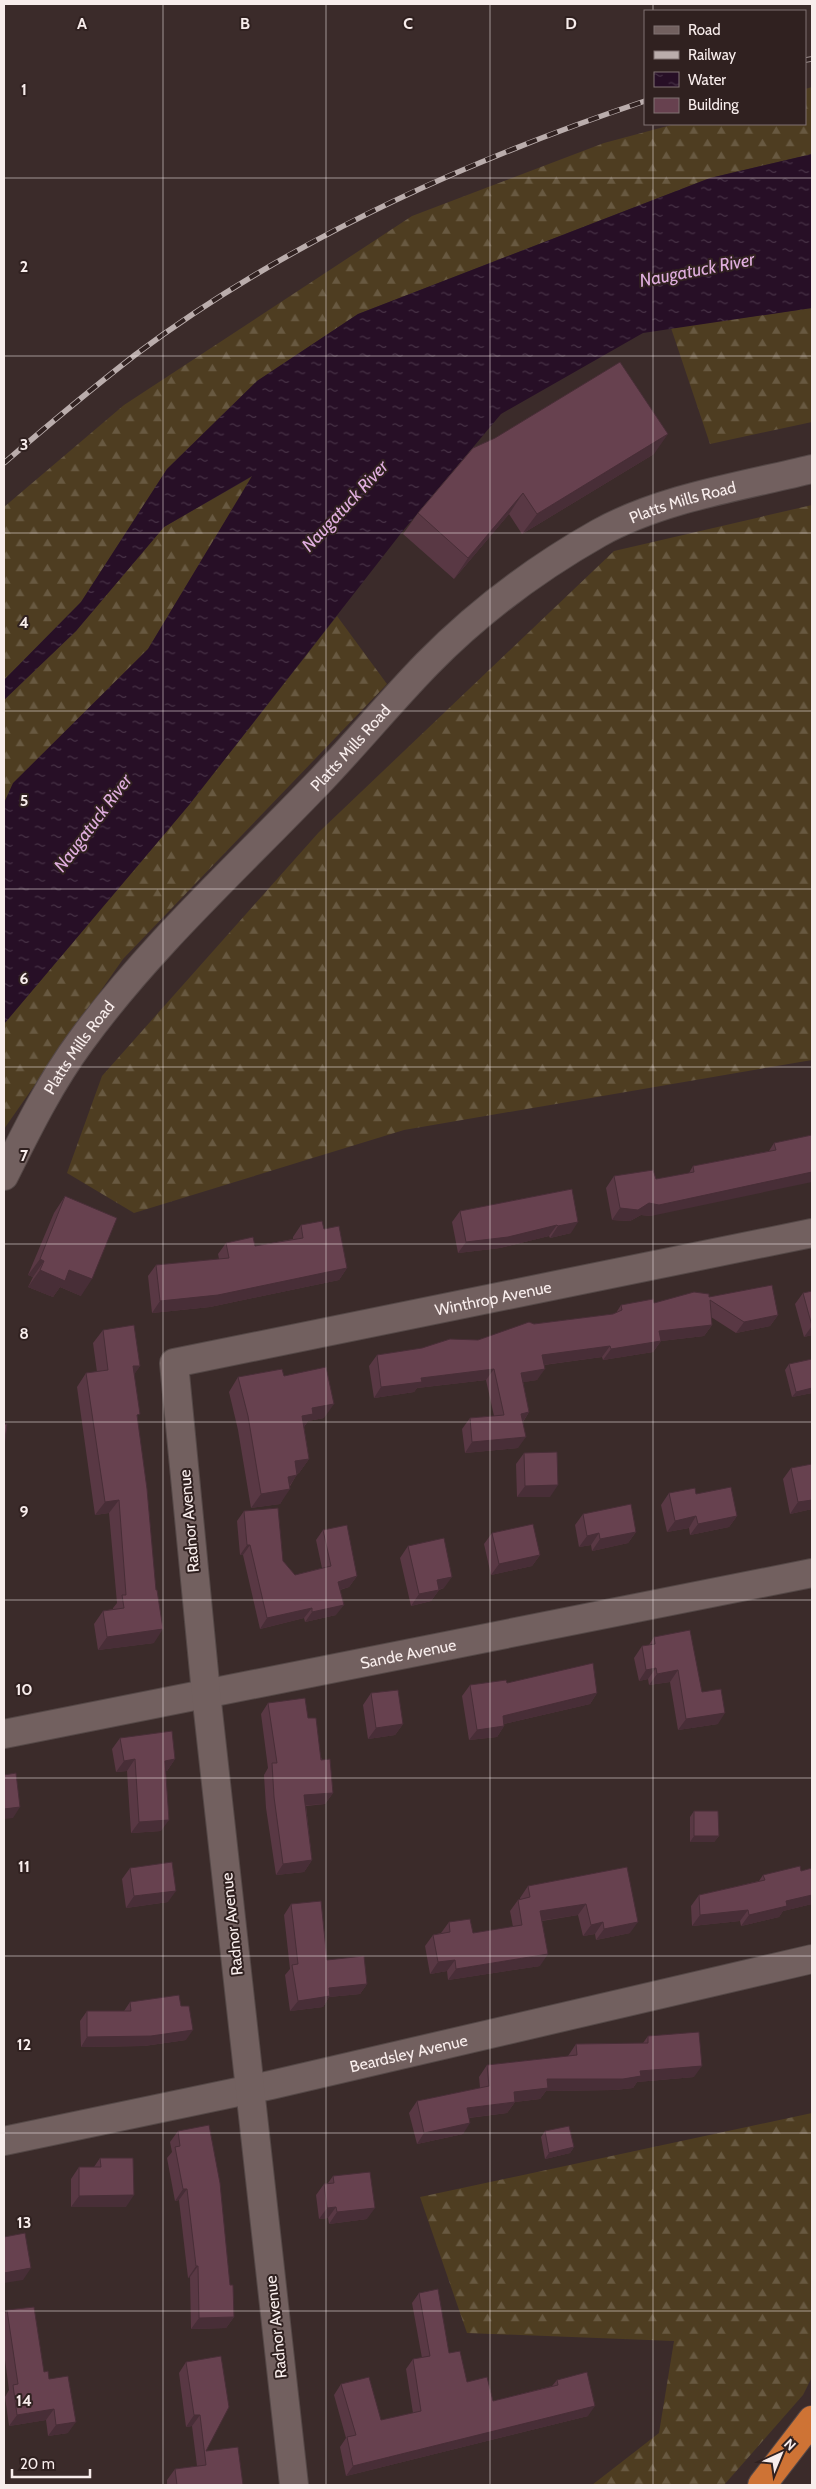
<svg xmlns="http://www.w3.org/2000/svg" width="816" height="2489" viewBox="0 0 816 2489" font-family="Cabin,sans-serif">
	<style>
		.forest { fill: url(#forest-firs) }
		.water { fill: url(#water-ripples) }
		.lines { fill: none; stroke-linecap: round; stroke-linejoin: round }
		.minor-casing { stroke: #554847; stroke-width: 30 }
		.highway-casing { stroke: #554847; stroke-width: 30 }
		.minor { stroke: #72605f; stroke-width: 28 }
		.highway { stroke: #ce7335; stroke-width: 28 }
		.rail-casing { stroke: #baadac; stroke-width: 5.5 }
		.rail { stroke: #302120; stroke-width: 4; stroke-dasharray: 11; stroke-linecap: butt }
		.wall { fill: #593844 }
		.shaded-wall { fill: #482e37 }
		.building { fill: #67414f; stroke: #482e37 }
		.grid { fill: none; stroke: #f8edec; stroke-width: 1; stroke-opacity: 0.55 }
		.labels { text-anchor: middle; dominant-baseline: central; stroke-width: 4; stroke-linejoin: round; paint-order: stroke }
		.street-label { font-size: 16px; fill: #f8edec; stroke: #302120 }
		.water-label { font-size: 18px; font-style: italic; fill: #e0aede; stroke: #302120 }
		.grid-label { font-size: 16px; text-anchor: middle; font-weight: bold; fill: #f8edec; stroke: #302120; stroke-width: 4; stroke-linejoin: round; paint-order: stroke }
	</style>
	<defs>
		<pattern id="forest-firs" width="22" height="20" patternUnits="userSpaceOnUse" patternTransform="scale(1.25)"><rect width="22" height="20" fill="#4e3d21"/><path d="M5 1l3.5 6h-7zM16 11l3.5 6h-7z" fill="#685941"/></pattern>
		<pattern id="water-ripples" width="26" height="14" patternUnits="userSpaceOnUse" patternTransform="scale(1.25)"><rect width="26" height="14" fill="#270f26"/><path d="M2 4q2-2 4 0t4 0M15 11q2-2 4 0t4 0" fill="none" stroke="#473246"/></pattern>
	</defs>
	<rect width="100%" height="100%" fill="#3b2b2a"/>
	<path class="forest" d="M812 87V154L710 178 358 314 257 381 167 469 81 602 4 680V507L124 405 412 216 604 143 675 124H805V89Z
		M812 308V422L710 444 671 328Z
		M253 476 148 649 14 783 4 803V700L76 631 164 527Z
		M812 505V1060L404 1130 134 1213 67 1173 102 1076 319 832 614 551Z
		M337 616 387 684 123 959 4 1129V1024L189 805Z
		M812 2113V2377L803 2395 724 2485H592L659 2433 674 2341 467 2333 420 2197Z"/>
	<path class="water" d="M812 154V308L643 333 501 414 402 532 189 805 4 1024V803L13 783 148 649 252 476 164 527 76 631 4 700V680L81 602 167 469 257 381 358 314 710 178Z"/>
	<g class="lines">
		<defs>
			<g id="minor">
				<path id="s1" d="M4 1176C27 1130 50 1083 81 1041 151 945 240 865 322 779 358 741 391 701 427 664 477 613 537 568 599 533 662 498 743 486 812 469"/>
				<path id="s2" d="M4 1734 812 1573"/>
				<path id="s3" d="M4 2141 271 2085 812 1959"/>
				<path id="s4" d="M294 2485 206 1693 174 1363 812 1233"/>
			</g>
			<path id="highway" d="M762 2485 812 2420"/>
		</defs>
		<use href="#minor" class="minor-casing"/>
		<use href="#highway" class="highway-casing"/>
		<use href="#minor" class="minor"/>
		<use href="#highway" class="highway"/>
		<defs>
			<path id="rail" d="M805 60 812 59
				M4 463C47 426 90 390 135 355 287 241 465 161 645 101"/>
		</defs>
		<use href="#rail" class="rail-casing"/>
		<use href="#rail" class="rail"/>
	</g>
	<path class="wall" d="M654 454 522 534 509 514 454 579 403 534 418 513Z
		M812 1135 651 1216 641 1215 630 1221 612 1220 606 1188 614 1176 656 1179 689 1173 693 1166 769 1151 774 1143Z
		M572 1189 571 1233 550 1238 549 1236 500 1248 458 1253 452 1222 460 1211Z
		M65 1196 81 1296 60 1287 53 1297 28 1287 33 1277 28 1275 54 1213Z
		M301 1225 324 1229 347 1268 339 1280 210 1307 152 1313 148 1276 156 1265 219 1259 218 1254 226 1243 255 1246 293 1239V1237Z
		M812 1291V1335L804 1337 795 1304 803 1293Z
		M709 1297 778 1315 770 1326 736 1333 711 1317 712 1325 704 1336 661 1341 653 1352 603 1360 602 1357 544 1365 537 1380 523 1382 529 1412 523 1422 518 1448 465 1453 462 1429 470 1418 494 1416 486 1380 417 1388 414 1392 374 1398 369 1366 377 1355 478 1340 534 1324 613 1314 616 1313 621 1305 654 1303Z
		M103 1330 140 1366 134 1374 154 1643 98 1650 94 1624 103 1611 113 1609V1608L117 1603 109 1513 95 1515 77 1387 86 1373 97 1372 93 1343Z
		M789 1364 812 1393 792 1397 785 1370Z
		M284 1376 324 1418 308 1421 304 1427 309 1459 299 1473 297 1474 280 1504 251 1508 238 1430 229 1392 238 1377Z
		M524 1453 550 1497H517L516 1464Z
		M791 1468 812 1509 790 1514 783 1479Z
		M669 1493 696 1494 737 1516 729 1527 690 1535 689 1528 667 1532 661 1505Z
		M244 1511 283 1561 295 1575 322 1568 316 1540 323 1530 357 1576 349 1587 340 1590 336 1615 305 1622 304 1618 260 1629 243 1555H240L237 1521Z
		M583 1514 636 1532 628 1543 592 1551 591 1545 579 1547 575 1525Z
		M492 1533 540 1555 532 1566 491 1575 484 1544Z
		M408 1546 444 1588 439 1590 431 1601 411 1606 400 1558Z
		M654 1637 702 1692 718 1724 678 1730 670 1682 649 1685 648 1679 639 1681 634 1658 642 1646 649 1645Z
		M507 1683 597 1693 590 1704 504 1724V1726L497 1737 469 1740 462 1696 470 1685Z
		M371 1693 403 1724 395 1735 368 1739 363 1705Z
		M268 1703 308 1718 333 1793 325 1804 306 1806 312 1860 304 1872 276 1875 266 1808 264 1775 268 1768 261 1714Z
		M120 1738 175 1759 167 1771H165L161 1831 131 1833 127 1771 116 1772 112 1749Z
		M694 1811 719 1836 714 1842H690V1817Z
		M627 1867 630 1933 596 1940 595 1934 583 1936 578 1915 542 1921 540 1966 448 1980 447 1971 430 1974 425 1946 433 1935 441 1933 449 1922 473 1933 513 1927 510 1911 518 1900 520 1899V1898L528 1886Z
		M130 1868 168 1902 126 1908 122 1879Z
		M812 1868V1904L783 1911 779 1917 741 1926 740 1921 692 1926 691 1906 699 1895 759 1881 763 1875 801 1871Z
		M291 1904 327 1960 367 1984 360 1994 329 1997 323 2007 290 2011 285 1975 290 1969 284 1915Z
		M130 2002 186 2040 144 2046 81 2047 80 2021 87 2011H124Z
		M648 2036 694 2077 637 2082 633 2088 615 2090 546 2091 540 2099 515 2102 507 2113 469 2118 463 2134 417 2144 409 2113 417 2101 480 2088 479 2077 487 2065 568 2056 576 2044 643 2043Z
		M178 2131 234 2317 226 2328 191 2329 190 2277 188 2278 179 2200 175 2201 167 2158 172 2152 170 2142Z
		M545 2131 574 2147 570 2153 545 2159 541 2137Z
		M100 2158 126 2207H71V2179L79 2167H94Z
		M333 2176 367 2219 329 2224 328 2218 319 2219 316 2195 324 2184 328 2183Z
		M419 2293 449 2353 467 2382 493 2401 552 2386 557 2380 588 2416 346 2476 340 2447 346 2438 334 2395 341 2384 381 2420 413 2413 406 2369 413 2359 422 2358 412 2303Z
		M7 2310 44 2372 49 2379 68 2433 48 2436 46 2420 9 2426 5 2397 9 2390 4 2352V2315Z
		M221 2356 206 2451 243 2485H167V2480L175 2469 197 2466 192 2426 186 2427 179 2373 186 2362Z"/>
	<path class="shaded-wall" d="M668 434 654 454 522 534 537 514Z
		M523 493 509 514 454 579 468 558Z
		M812 1172V1182L651 1216 641 1215 630 1221 612 1220 620 1208Z
		M578 1222 571 1233 550 1238 558 1226Z
		M557 1225 549 1236 500 1248 458 1253 466 1242Z
		M40 1259 44 1261 33 1277 28 1275Z
		M347 1268 339 1280 210 1307 152 1313 160 1301Z
		M40 1270H69L92 1279 81 1296 60 1287 53 1297 28 1287Z
		M778 1315 770 1326 736 1333 744 1322Z
		M712 1325 704 1336 661 1341 653 1352 603 1360 611 1349 659 1331Z
		M812 1326V1335L804 1337Z
		M610 1346 602 1357 535 1366 542 1355Z
		M133 1366H140L131 1379Z
		M494 1369 486 1380 417 1388 414 1392 374 1398 381 1387 421 1378Z
		M545 1369 537 1380 513 1384 521 1373Z
		M812 1388V1393L792 1397 796 1392Z
		M334 1404 324 1418 308 1421 303 1428 302 1416 312 1408Z
		M529 1412 522 1423 521 1414Z
		M526 1437 518 1448 465 1453 472 1442Z
		M309 1459 299 1473 285 1476 295 1461Z
		M297 1475 287 1489 288 1477Z
		M558 1485 550 1497H517L525 1486Z
		M290 1489 280 1504 251 1508 261 1494Z
		M119 1500 109 1513 95 1515 105 1502Z
		M812 1500V1509L790 1514 798 1502Z
		M696 1516 689 1528 667 1532 675 1521Z
		M737 1516 729 1527 690 1535 698 1524Z
		M636 1532 628 1543 592 1551 600 1539Z
		M599 1533 591 1545 579 1547 587 1536Z
		M247 1545H250L243 1555H240Z
		M540 1555 532 1566 491 1575 499 1564Z
		M357 1576 349 1587 331 1592 338 1582Z
		M452 1577 444 1588 429 1592 437 1580Z
		M439 1590 431 1601 411 1606 419 1594Z
		M344 1605 336 1615 305 1622 312 1612Z
		M312 1608 304 1618 260 1629 267 1618Z
		M163 1629 154 1643 98 1650 107 1637Z
		M656 1668 648 1679 639 1681 646 1670Z
		M678 1670 670 1682 649 1685 657 1674Z
		M597 1693 590 1704 495 1726 503 1716Z
		M725 1713 718 1724 678 1730 686 1719Z
		M403 1724 395 1735 368 1739 376 1728Z
		M504 1726 497 1737 469 1740 477 1730Z
		M135 1759 127 1771 116 1772 124 1761Z
		M175 1759 167 1771 157 1772 165 1761Z
		M333 1793 325 1804 296 1806 304 1795Z
		M20 1807 13 1818 4 1819V1809Z
		M169 1820 161 1831 131 1833 139 1822Z
		M694 1836H719L714 1842H690Z
		M312 1860 304 1872 276 1875 283 1864Z
		M176 1891 168 1902 126 1908 134 1896Z
		M812 1895V1904L783 1911 779 1917 741 1926 749 1915 786 1901Z
		M586 1904 578 1915 532 1922 540 1911Z
		M748 1910 740 1921 692 1926 700 1915Z
		M603 1922 595 1934 583 1936 591 1925Z
		M638 1922 630 1933 596 1940 604 1929Z
		M548 1954 540 1966 448 1980 456 1969Z
		M455 1960 447 1971 430 1974 438 1962Z
		M367 1984 360 1994 329 1997 323 2007 290 2011 298 2001 329 1988Z
		M193 2030 186 2040 144 2046 81 2047 87 2037Z
		M702 2066 694 2077 637 2082 633 2088 615 2090 546 2091 540 2099 506 2103 514 2092 547 2079Z
		M515 2102 507 2113 459 2119 467 2108Z
		M470 2123 463 2134 417 2144 424 2133Z
		M574 2147 570 2153 545 2159 549 2153Z
		M183 2189H187L179 2200 175 2201Z
		M134 2195 126 2207H71L79 2196Z
		M336 2207 328 2218 319 2219 327 2208Z
		M375 2208 367 2219 329 2224 337 2212Z
		M196 2266H198L190 2277 188 2278Z
		M31 2268 23 2280 4 2283V2273Z
		M234 2317 226 2328 191 2329 199 2318Z
		M595 2406 588 2416 346 2476 353 2466Z
		M54 2409 46 2420 9 2426 17 2415Z
		M194 2415H200L192 2426 186 2427Z
		M76 2422 68 2433 48 2436 56 2425Z"/>
	<path class="building" d="M620 362 668 434 537 514 523 493 468 558 418 513 473 448 495 438Z
		M812 1135V1172L659 1205 649 1203 638 1210 620 1208 614 1176 653 1170 656 1179 694 1172 693 1166 776 1150 774 1143Z
		M572 1189 578 1222 558 1226 557 1225 508 1237 466 1242 460 1211Z
		M65 1196 117 1218 92 1279 69 1270 65 1281 40 1270 44 1261 40 1259Z
		M322 1221 324 1229 339 1226 347 1268 218 1295 160 1301 156 1265 229 1258 226 1243 253 1237 255 1246 303 1238 301 1225Z
		M772 1285 778 1315 744 1322 710 1300 712 1325 659 1331 661 1341 611 1349 610 1346 542 1355 545 1369 521 1373 529 1412 521 1414 526 1437 472 1442 470 1418 504 1415 494 1369 421 1378 422 1382 381 1387 377 1355 422 1348 450 1339 478 1340 529 1322 534 1324 613 1314 622 1310 621 1305 653 1299 654 1303 694 1292 709 1294V1297Z
		M812 1291V1326L803 1293Z
		M134 1325 140 1366H133L140 1414 137 1415 147 1489 156 1590H157L163 1629 107 1637 103 1611 124 1608 122 1595H126L119 1500 105 1502 86 1373 108 1370 103 1330Z
		M812 1359V1388L796 1392 789 1364Z
		M326 1367 334 1404 312 1408 313 1414 302 1416 309 1459 295 1461 297 1475 288 1477 290 1489 261 1494 248 1416 238 1377 282 1369 284 1376Z
		M4 1424H7L4 1447Z
		M557 1452 558 1485 525 1486 524 1453Z
		M812 1464V1500L798 1502 791 1468Z
		M731 1487 737 1516 698 1524 696 1516 675 1521 669 1493 695 1488 696 1494Z
		M631 1504 636 1532 600 1539 599 1533 587 1536 583 1514Z
		M278 1508 283 1561 295 1575 331 1566 323 1530 347 1525 357 1576 338 1582 344 1605 312 1612V1608L267 1618 250 1545H247L244 1511Z
		M533 1524 540 1555 499 1564 492 1533Z
		M444 1538 452 1577 437 1580 439 1590 419 1594 408 1546Z
		M690 1630 702 1692 721 1689 725 1713 686 1719 678 1670 657 1674 656 1668 646 1670 642 1646 655 1644 654 1637Z
		M593 1663 597 1693 503 1716 504 1726 477 1730 470 1685 506 1680 507 1683Z
		M398 1690 403 1724 376 1728 371 1693Z
		M305 1698 308 1718H316L321 1760 330 1759 333 1793 304 1795 312 1860 283 1864 274 1797 272 1763H277L268 1703Z
		M172 1731 175 1759 165 1761 169 1820 139 1822 135 1759 124 1761 120 1738Z
		M16 1773 20 1807 4 1809V1775Z
		M694 1811H718L719 1836H694Z
		M172 1862 176 1891 134 1896 130 1868Z
		M800 1866 801 1871 812 1868V1895L786 1901 787 1906 749 1915 748 1910 700 1915 699 1895 765 1880 763 1875Z
		M627 1867 638 1922 604 1929 603 1922 591 1925 586 1904 540 1911 548 1954 456 1969 455 1960 438 1962 433 1935 450 1932 449 1922 470 1919 473 1933 522 1925 518 1900 530 1897 528 1886Z
		M321 1901 327 1960 364 1956 367 1984 329 1988 330 1996 298 2001 292 1965 298 1964 291 1904Z
		M179 1995 181 2006H189L193 2030 151 2036 87 2037V2011H131L130 2002Z
		M699 2032 702 2066 640 2071 641 2076 623 2079H547L548 2088 514 2092 515 2102 467 2108 470 2123 424 2133 417 2101 489 2086 487 2065 577 2055 576 2044 648 2043V2036Z
		M209 2125 220 2183 230 2285H233L234 2317 199 2318 198 2266H196L187 2189H183L175 2147 180 2146 178 2131Z
		M569 2126 574 2147 549 2153 545 2131Z
		M100 2158H133L134 2195 79 2196V2167H101Z
		M370 2172 375 2208 337 2212 336 2207 327 2208 324 2184 334 2183 333 2176Z
		M25 2233 31 2268 4 2273V2237Z
		M438 2289 449 2353 460 2351 467 2382 487 2377 493 2401 558 2385 557 2380 587 2372 595 2406 353 2466 347 2437 356 2435 341 2384 369 2377 381 2420 421 2411 413 2359 430 2356 419 2293Z
		M34 2307 44 2372 48 2371 49 2379 68 2376 76 2422 56 2425 54 2409 17 2415 13 2385 18 2384 7 2310Z
		M221 2356 229 2407 206 2451 238 2447 243 2485H177L175 2469 206 2465 200 2415H194L186 2362Z"/>
	<path class="grid" d="M163 4V2485M326 4V2485M490 4V2485M653 4V11M653 124V2485M4 178H812M4 356H812M4 533H812M4 711H812M4 889H812M4 1067H812M4 1244H812M4 1422H812M4 1600H812M4 1778H812M4 1956H812M4 2133H812M4 2311H812"/>
	<g class="labels">
		<g class="street-label">
			<text stroke="none"><textPath href="#s1" startOffset="974">Platts Mills Road</textPath></text>
			<text stroke="none"><textPath href="#s1" startOffset="554">Platts Mills Road</textPath></text>
			<text stroke="none"><textPath href="#s1" startOffset="149">Platts Mills Road</textPath></text>
			<text stroke="none"><textPath href="#s4" startOffset="1454">Winthrop Avenue</textPath></text>
			<text transform="translate(189 1521) rotate(-95)">Radnor Avenue</text>
			<text stroke="none"><textPath href="#s2" startOffset="412">Sande Avenue</textPath></text>
			<text transform="translate(232 1924) rotate(-96)">Radnor Avenue</text>
			<text stroke="none"><textPath href="#s3" startOffset="414">Beardsley Avenue</textPath></text>
			<text transform="translate(276 2327) rotate(-96)">Radnor Avenue</text>
		</g>
		<g class="water-label">
			<text transform="translate(697 270) rotate(-11)">Naugatuck River</text>
			<text transform="translate(345 506) rotate(-47)">Naugatuck River</text>
			<text transform="translate(93 823) rotate(-53)">Naugatuck River</text>
		</g>
	</g>
	<g class="grid-label">
		<text x="82" y="29">A</text>
		<text x="245" y="29">B</text>
		<text x="408" y="29">C</text>
		<text x="571" y="29">D</text>
		<text x="24" y="95">1</text>
		<text x="24" y="272">2</text>
		<text x="24" y="450">3</text>
		<text x="24" y="628">4</text>
		<text x="24" y="806">5</text>
		<text x="24" y="984">6</text>
		<text x="24" y="1161">7</text>
		<text x="24" y="1339">8</text>
		<text x="24" y="1517">9</text>
		<text x="24" y="1695">10</text>
		<text x="24" y="1872">11</text>
		<text x="24" y="2050">12</text>
		<text x="24" y="2228">13</text>
		<text x="24" y="2406">14</text>
	</g>
	<rect width="816" height="2489" fill="none" stroke="#f8edec" stroke-width="10"/>
	<rect x="644" y="10" width="162" height="115" fill="#302120" stroke="#807372"/>
	<rect x="654" y="26" width="25" height="8" fill="#72605f" stroke="#807372"/>
	<text x="688" y="35" font-size="15" fill="#f8edec">Road</text>
	<rect x="654" y="51" width="25" height="8" fill="#baadac" stroke="#807372"/>
	<text x="688" y="60" font-size="15" fill="#f8edec">Railway</text>
	<rect x="654" y="72" width="25" height="15" fill="url(#water-ripples)" stroke="#807372"/>
	<text x="688" y="85" font-size="15" fill="#f8edec">Water</text>
	<rect x="654" y="98" width="25" height="15" fill="#67414f" stroke="#807372"/>
	<text x="688" y="110" font-size="15" fill="#f8edec">Building</text>
	<g transform="translate(781 2454) rotate(44)" stroke="#302120" stroke-width="4" paint-order="stroke">
	<path d="M0-4L9 19L0 12L-9 19Z" fill="#f8edec"/>
	<text y="-8" font-size="14" font-weight="bold" text-anchor="middle" fill="#f8edec">N</text>
	</g>
	<path d="M12 2469v8h78v-8" fill="none" stroke="#f8edec" stroke-width="2.5"/>
	<text x="20" y="2469" font-size="15" fill="#f8edec" stroke="#302120" stroke-width="4" paint-order="stroke">20 m</text>
</svg>
